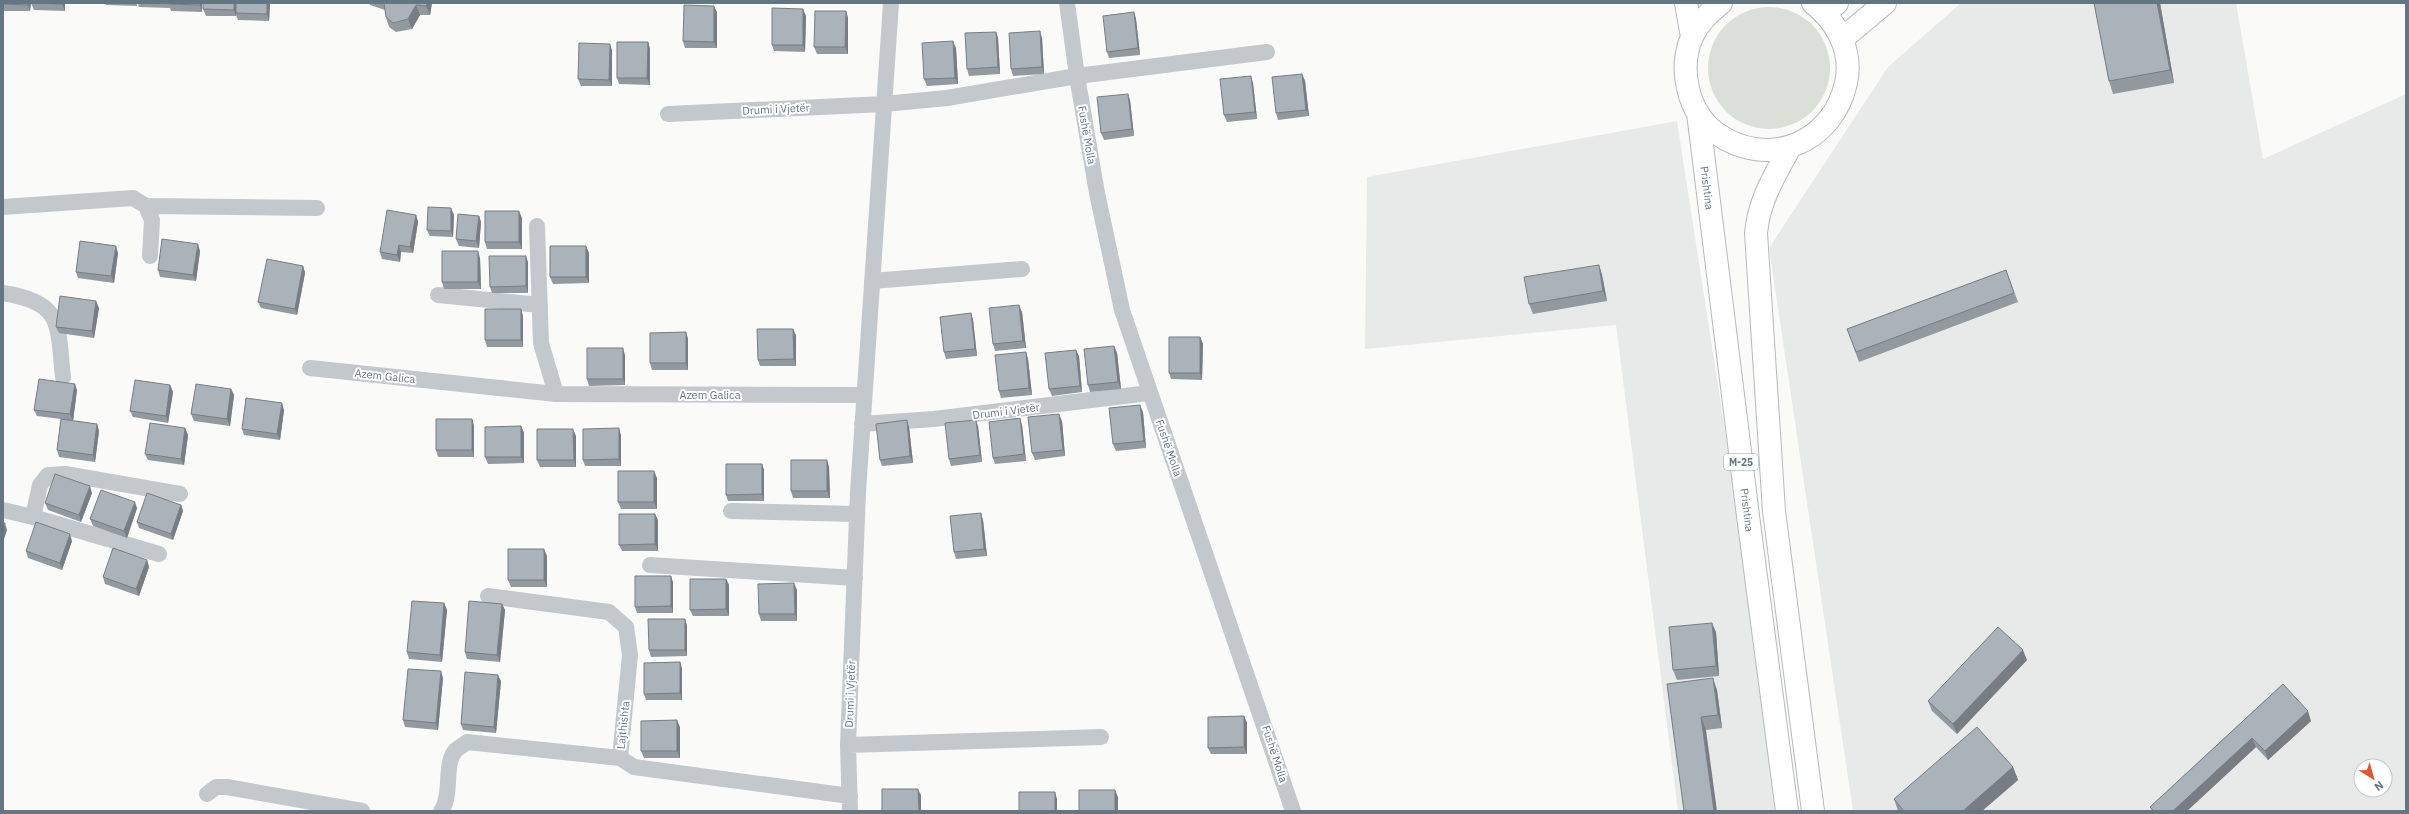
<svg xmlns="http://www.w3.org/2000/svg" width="2409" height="814" viewBox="0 0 2409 814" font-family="'IBM Plex Sans',sans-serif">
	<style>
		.built { fill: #e8e9e9; fill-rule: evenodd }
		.green { fill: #dadfd7 }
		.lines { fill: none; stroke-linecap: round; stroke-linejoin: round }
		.secondary-casing { stroke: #b3babf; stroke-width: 24 }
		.primary-casing { stroke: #b5babe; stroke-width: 24 }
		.minor { stroke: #c3c8cc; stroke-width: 16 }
		.secondary { stroke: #fff; stroke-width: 22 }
		.primary { stroke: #fff; stroke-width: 22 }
		.wall { fill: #929a9f }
		.shaded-wall { fill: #777d82 }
		.building { fill: #aab3b9; stroke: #777d82 }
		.labels { text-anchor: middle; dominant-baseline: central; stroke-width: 4; stroke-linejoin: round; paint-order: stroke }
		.shield { fill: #fff; stroke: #939fa8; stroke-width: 1 }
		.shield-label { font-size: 10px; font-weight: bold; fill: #657683 }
		.street-label { font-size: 11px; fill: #657683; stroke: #fff }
	</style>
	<rect width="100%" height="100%" fill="#fafaf8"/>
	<path class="built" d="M1961 3H2236L2263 159 2406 94V811H1853L1769 248 1888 67ZM2361 766H2385V790H2361Z
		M1677 121 1784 811H1678L1616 325 1365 349 1367 177Z"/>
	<path class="green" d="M1708 68a61 61 0 1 1 122 0a61 61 0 1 1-122 0Z"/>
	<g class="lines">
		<defs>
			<path id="secondary" d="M1825 13 1837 3
				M1842 39 1885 3"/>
			<path id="primary" d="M1686 3 1692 37
				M1721 3C1709 13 1698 23 1692 37 1678 69 1688 113 1716 133 1768 170 1833 143 1846 83 1853 51 1837 22 1813 3
				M1698 113 1748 516 1787 811
				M1790 147C1775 175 1759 200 1756 233L1774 511 1813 811"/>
		</defs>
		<use href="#secondary" class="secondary-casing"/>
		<use href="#primary" class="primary-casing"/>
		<path class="minor" d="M1267 52 1077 76 1097 193 1122 310 1293 811
			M668 114 884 104 947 98 1077 76 1067 3
			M146 206 317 208
			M3 207 133 198 146 206 152 220 150 256
			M537 226 541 343 556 394 864 395
			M872 281 1022 269
			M3 293C64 303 57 324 63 377
			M438 295 540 305
			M310 368 556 394
			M862 424 934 419 1149 393
			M3 510 33 517 159 554
			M731 511 857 514
			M33 517 40 485 48 475 65 474 180 494
			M650 565 855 578
			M488 596 609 612 626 627 630 655 620 758 634 767 850 796
			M848 745 1101 737
			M207 794 216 787H227L362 811
			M441 811C453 796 443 763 456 750 459 747 464 745 467 742L620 758
			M850 811 848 745 858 492 891 3"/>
		<use href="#secondary" class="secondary"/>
		<use href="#primary" class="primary"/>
	</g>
	<path class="wall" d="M3 3H31L30 11H3Z
		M31 3H65V11L34 10Z
		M105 3H137V6L106 5Z
		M138 3H202V12L171 11 170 8 139 7Z
		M270 3 269 21 238 20 236 15V16H206L203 9Z
		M370 3H432L430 15H420L412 29 396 32 389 27 386 17 385 10 370 5Z
		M2094 3H2160L2174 83 2113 94 2109 81Z
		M846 11 848 18V54H817L814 47Z
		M717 12V48H685L683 41Z
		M1134 12 1136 19 1140 55 1109 58 1107 52Z
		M806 16 805 52 774 51 772 45Z
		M996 32 998 38 1000 74 969 76 967 69Z
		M1042 38 1044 74 1013 76 1011 69Z
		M648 42 650 49V85L619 84 617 78Z
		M956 48 958 84 927 86 924 79Z
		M612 50V86H581L578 79Z
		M1302 74 1305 81 1309 116 1278 120 1276 113Z
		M1253 83 1257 119 1227 122 1224 115Z
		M1130 100 1134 136 1104 140 1101 133Z
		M416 215 418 222 413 253 401 252 400 262 382 259 380 252Z
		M454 215 453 237 430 236 427 230Z
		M479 216 481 222 479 248 459 246 456 239Z
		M522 218V249H487L485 242Z
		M586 246 589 253V283L553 284 550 277Z
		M200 251 196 281 160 277 158 270Z
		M118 253 114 283 78 278 76 272Z
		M480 258 481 289H444L442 282Z
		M528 262V293H492L490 287Z
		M1599 265 1602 275 1607 301 1533 314 1529 304Z
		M303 266 305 273 297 315 261 308 258 302Z
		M2006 270 2018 302 1859 362 1847 329Z
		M99 308 94 338 59 333 56 327Z
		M1022 312 1026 348 995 351 993 344Z
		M971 313 973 320 977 356 946 359 944 352Z
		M523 316V347H487L485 340Z
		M686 332 688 339V370H652L650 363Z
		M796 335V366H760L758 360Z
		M1200 337 1203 344 1202 380 1171 379 1169 373Z
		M1114 346 1117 353 1121 389 1090 392 1088 385Z
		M1026 352 1028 359 1032 395 1001 398 999 391Z
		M625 355V385L589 386 587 379Z
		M1079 356 1082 392 1052 396 1049 389Z
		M170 385 173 392 168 423 133 417 130 411Z
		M231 389 234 395 230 426 194 421 191 414Z
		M77 390 73 421 97 424 99 431 95 462 59 457 57 450 61 419 37 416 34 410Z
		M284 410 280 440 244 435 242 429Z
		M1143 412 1146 448 1116 451 1113 444Z
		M472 419 474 426V457H438L436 450Z
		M1062 421 1065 456 1035 460 1032 453Z
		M1022 425 1026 461 995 464 993 458Z
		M521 426 524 433V463L488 464 485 457Z
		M978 426 982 462 951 466 949 459Z
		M909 427 913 463 882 466 880 460Z
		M185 428 188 435 184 465 148 460 145 454Z
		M621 435V466H585L583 460Z
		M576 436V467H540L537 460Z
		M827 460 829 467 830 498H793L791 491Z
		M762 464 764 470V501H728L726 495Z
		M657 478V509H621L618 502Z
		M92 493 81 522 48 510 45 503Z
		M181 505 183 511 173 540 139 528 137 522Z
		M137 508 127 538 93 526 90 519Z
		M658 520V551H622L619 545Z
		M983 520 987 556 956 559 954 552Z
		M72 541 62 570 28 558 26 551Z
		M547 556V587H511L508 580Z
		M147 560 149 567 139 596 105 584 103 577Z
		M726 579 729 585V616H693L690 610Z
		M673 582V613H637L635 607Z
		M797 590V621H761L759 614Z
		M444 603 447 610 442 662 409 659 407 652Z
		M502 604 505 610 500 662 467 659 465 652Z
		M685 619 687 626V656L651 657 649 650Z
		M1716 632 1719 676 1677 680 1673 670Z
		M2027 660 1957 734 1932 711 1928 701Z
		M680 662 682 669V700H646L644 694Z
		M443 678 438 730 405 727 403 720Z
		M501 681 496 733 463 730 461 724Z
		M1667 684 1717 690 1722 728 1706 730Z
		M2283 684 2311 721 2268 760 2256 747 2187 811H2152L2150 807Z
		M1244 716 1247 723V754H1211L1208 748Z
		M680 727V758H644L641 751Z
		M2013 767 2018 780 1982 811H1898L1894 799Z"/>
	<path class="shaded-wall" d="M28 3H31L30 11 28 5Z
		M62 3H65V11L62 4Z
		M200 3H202V12L200 5Z
		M234 3H237L236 13V16L234 10Z
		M267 3H270L269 21 267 14Z
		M427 3H432L430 15 426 6Z
		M2157 3H2160L2174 83 2170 70Z
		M416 5 420 15 412 29 408 19Z
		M714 6 717 12V48L714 42Z
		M803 9 806 16 805 52 803 45Z
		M846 11 848 18V54L845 47Z
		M1134 12 1136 19 1140 55 1138 48Z
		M1040 31 1042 38 1044 74 1042 67Z
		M996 32 998 38 1000 74 998 67Z
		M953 41 956 48 958 84 955 78Z
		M648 42 650 49V85L647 78Z
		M610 44 612 50V86L609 80Z
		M1302 74 1305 81 1309 116 1306 110Z
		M1251 76 1253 83 1257 119 1255 112Z
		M1128 94 1130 100 1134 136 1132 129Z
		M451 208 454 215 453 237 451 231Z
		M519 211 522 218V249L519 242Z
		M416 215 418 222 413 253 410 247Z
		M479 216 481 222 479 248 476 241Z
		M198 244 200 251 196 281 193 275Z
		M399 245 401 252 400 262 397 255Z
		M116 246 118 253 114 283 111 276Z
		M586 246 589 253V283L586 277Z
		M478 251 480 258 481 289 478 282Z
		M526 256 528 262V293L526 286Z
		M1599 265 1602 275 1607 301 1603 291Z
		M303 266 305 273 297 315 295 309Z
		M96 301 99 308 94 338 92 331Z
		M1019 305 1022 312 1026 348 1023 341Z
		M521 309 523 316V347L521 340Z
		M971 313 973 320 977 356 975 349Z
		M793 329 796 335V366L794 359Z
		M686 332 688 339V370L686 363Z
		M1200 337 1203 344 1202 380 1200 373Z
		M1114 346 1117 353 1121 389 1118 382Z
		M623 348 625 355V385L623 379Z
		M1076 350 1079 356 1082 392 1080 386Z
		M1026 352 1028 359 1032 395 1029 388Z
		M75 384 77 390 73 421 70 414Z
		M170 385 173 392 168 423 166 416Z
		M231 389 234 395 230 426 227 419Z
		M282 403 284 410 280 440 277 434Z
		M1140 405 1143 412 1146 448 1144 441Z
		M1059 414 1062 421 1065 456 1063 450Z
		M1020 418 1022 425 1026 461 1024 454Z
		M472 419 474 426V457L472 450Z
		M907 420 909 427 913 463 910 456Z
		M976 420 978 426 982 462 980 455Z
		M97 424 99 431 95 462 93 455Z
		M521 426 524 433V463L521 457Z
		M185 428 188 435 184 465 181 459Z
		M619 428 621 435V466L619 459Z
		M573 429 576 436V467L574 460Z
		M827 460 829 467 830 498 827 491Z
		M762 464 764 470V501L762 494Z
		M654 471 657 478V509L654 502Z
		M90 486 92 493 81 522 79 515Z
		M135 502 137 508 127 538 124 531Z
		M181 505 183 511 173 540 171 534Z
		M981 513 983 520 987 556 984 549Z
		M655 514 658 520V551L655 544Z
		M5 523 7 530 3 542V529Z
		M70 534 72 541 62 570 60 563Z
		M544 549 547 556V587L544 580Z
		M147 560 149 567 139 596 136 589Z
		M671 576 673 582V613L671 606Z
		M726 579 729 585V616L726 609Z
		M794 583 797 590V621L795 614Z
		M444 603 447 610 442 662 440 655Z
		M502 604 505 610 500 662 497 655Z
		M685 619 687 626V656L685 650Z
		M1712 623 1716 632 1719 676 1716 666Z
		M2023 650 2027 660 1957 734 1953 724Z
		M680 662 682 669V700L680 693Z
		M441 671 443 678 438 730 436 723Z
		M498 675 501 681 496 733 494 727Z
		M1713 678 1717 690 1722 728 1718 715Z
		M2308 711 2311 721 2268 760 2265 751Z
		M1244 716 1247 723V754L1244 747Z
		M1701 717 1706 730 1717 811H1714Z
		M677 720 680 727V758L677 751Z
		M2252 738 2256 747 2187 811H2173Z
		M2013 767 2018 780 1982 811H1963Z
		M918 789 921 795V811H919Z
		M1115 790 1118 797V811H1115Z
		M1055 792 1057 799V811H1055Z"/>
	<path class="building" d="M3 3H28V5L3 4Z
		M31 3H62V4Z
		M169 3H200V5L169 4Z
		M203 3H234V10L203 9Z
		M236 3H267V14L236 13Z
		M384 3H427L426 6 416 5 408 19 393 23 386 17Z
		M2094 3H2157L2170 70 2109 81Z
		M684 5 714 6V42L683 41Z
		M772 8 803 9V45H772Z
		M815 11H846L845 47H814Z
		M1134 12 1138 48 1107 52 1103 16Z
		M1040 31 1042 67 1011 69 1009 33Z
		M996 32 998 67 967 69 965 33Z
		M953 41 955 78 924 79 922 43Z
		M617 42H648L647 78H617Z
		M579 43 610 44 609 80 578 79Z
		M1302 74 1306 110 1276 113 1272 77Z
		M1251 76 1255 112 1224 115 1220 79Z
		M1128 94 1132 129 1101 133 1097 97Z
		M428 207 451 208V231L427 230Z
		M387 210 416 215 410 247 399 245 397 255 380 252Z
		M485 211H519V242H485Z
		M458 214 479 216 476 241 456 239Z
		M162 239 198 244 193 275 158 270Z
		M80 241 116 246 111 276 76 272Z
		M550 246H586V277H550Z
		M442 251H478V282H442Z
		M489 256H526V286L490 287Z
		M267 259 303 266 295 309 258 302Z
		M1599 265 1603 291 1529 304 1524 277Z
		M2006 270 2014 293 1856 352 1847 329Z
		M60 296 96 301 92 331 56 327Z
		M1019 305 1023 341 993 344 989 308Z
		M485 309H521V340H485Z
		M971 313 975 349 944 352 940 317Z
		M757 329H793L794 359 758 360Z
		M686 332V363H650V333Z
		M1169 337H1200V373H1169Z
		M1114 346 1118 382 1088 385 1084 349Z
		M587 348H623V379H587Z
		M1076 350 1080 386 1049 389 1045 353Z
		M1026 352 1029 388 999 391 995 355Z
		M39 379 75 384 70 414 34 410Z
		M135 380 170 385 166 416 130 411Z
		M196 384 231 389 227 419 191 414Z
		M246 398 282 403 277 434 242 429Z
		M1140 405 1144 441 1113 444 1109 408Z
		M1059 414 1063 450 1032 453 1028 417Z
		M1020 418 1024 454 993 458 989 422Z
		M61 419 97 424 93 455 57 450Z
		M436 419H472V450H436Z
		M907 420 910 456 880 460 876 424Z
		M976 420 980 455 949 459 945 423Z
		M150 423 185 428 181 459 145 454Z
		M521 426V457H485V427Z
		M619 428V459L583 460V429Z
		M537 429H573L574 460H537Z
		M791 460H827V491H791Z
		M726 464H762V494L726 495Z
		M618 471H654V502H618Z
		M55 474 90 486 79 515 45 503Z
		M101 490 135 502 124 531 90 519Z
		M147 493 181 505 171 534 137 522Z
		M981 513 984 549 954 552 950 516Z
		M619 514H655V544L619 545Z
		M36 522 70 534 60 563 26 551Z
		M3 523H5L3 529Z
		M113 548 147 560 136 589 103 577Z
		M508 549H544V580H508Z
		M635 576H671V606L635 607Z
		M690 579H726V609L690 610Z
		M794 583 795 614H759L758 584Z
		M412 601 444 603 440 655 407 652Z
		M469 601 502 604 497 655 465 652Z
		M648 619H685V650H649Z
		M1712 623 1716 666 1673 670 1669 627Z
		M1998 627 2023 650 1953 724 1928 701Z
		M680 662V693L644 694V663Z
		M408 669 441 671 436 723 403 720Z
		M465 672 498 675 494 727 461 724Z
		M1713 678 1718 715 1701 717 1714 811H1684L1667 684Z
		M2283 684 2308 711 2265 751 2252 738 2173 811H2154L2150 807Z
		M1244 716V747L1208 748V717Z
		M677 720V751H641V721Z
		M1977 727 2013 767 1963 811H1904L1894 799Z
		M882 789H918L919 811H882Z
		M1079 790H1115V811H1079Z
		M1019 792H1055V811H1019Z"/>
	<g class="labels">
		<rect class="shield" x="1724" y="454" width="34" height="16" rx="3"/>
		<g class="shield-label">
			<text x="1741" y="462">M-25</text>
		</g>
		<g class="street-label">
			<text transform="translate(776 109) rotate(-3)">Drumi i Vjetër</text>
			<text transform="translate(1087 135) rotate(80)">Fushë Molla</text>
			<text transform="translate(1707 188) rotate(83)">Prishtina</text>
			<text transform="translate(385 376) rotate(6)">Azem Galica</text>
			<text x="710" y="395">Azem Galica</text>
			<text transform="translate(1006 411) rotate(-7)">Drumi i Vjetër</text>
			<text transform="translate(1169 448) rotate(71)">Fushë Molla</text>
			<text transform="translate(1747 510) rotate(83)">Prishtina</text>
			<text transform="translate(850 694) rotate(-88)">Drumi i Vjetër</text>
			<text transform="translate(623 725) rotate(-84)">Lajthishta</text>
			<text transform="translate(1275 754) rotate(72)">Fushë Molla</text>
		</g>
	</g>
	<rect width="2409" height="814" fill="none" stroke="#657683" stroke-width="8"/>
	<g transform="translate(2373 778) rotate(143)"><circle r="19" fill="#ffffff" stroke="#c1c8cd"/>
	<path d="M0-3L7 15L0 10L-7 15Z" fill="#e4572e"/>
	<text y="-6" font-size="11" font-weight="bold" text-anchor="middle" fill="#657683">N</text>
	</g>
</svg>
